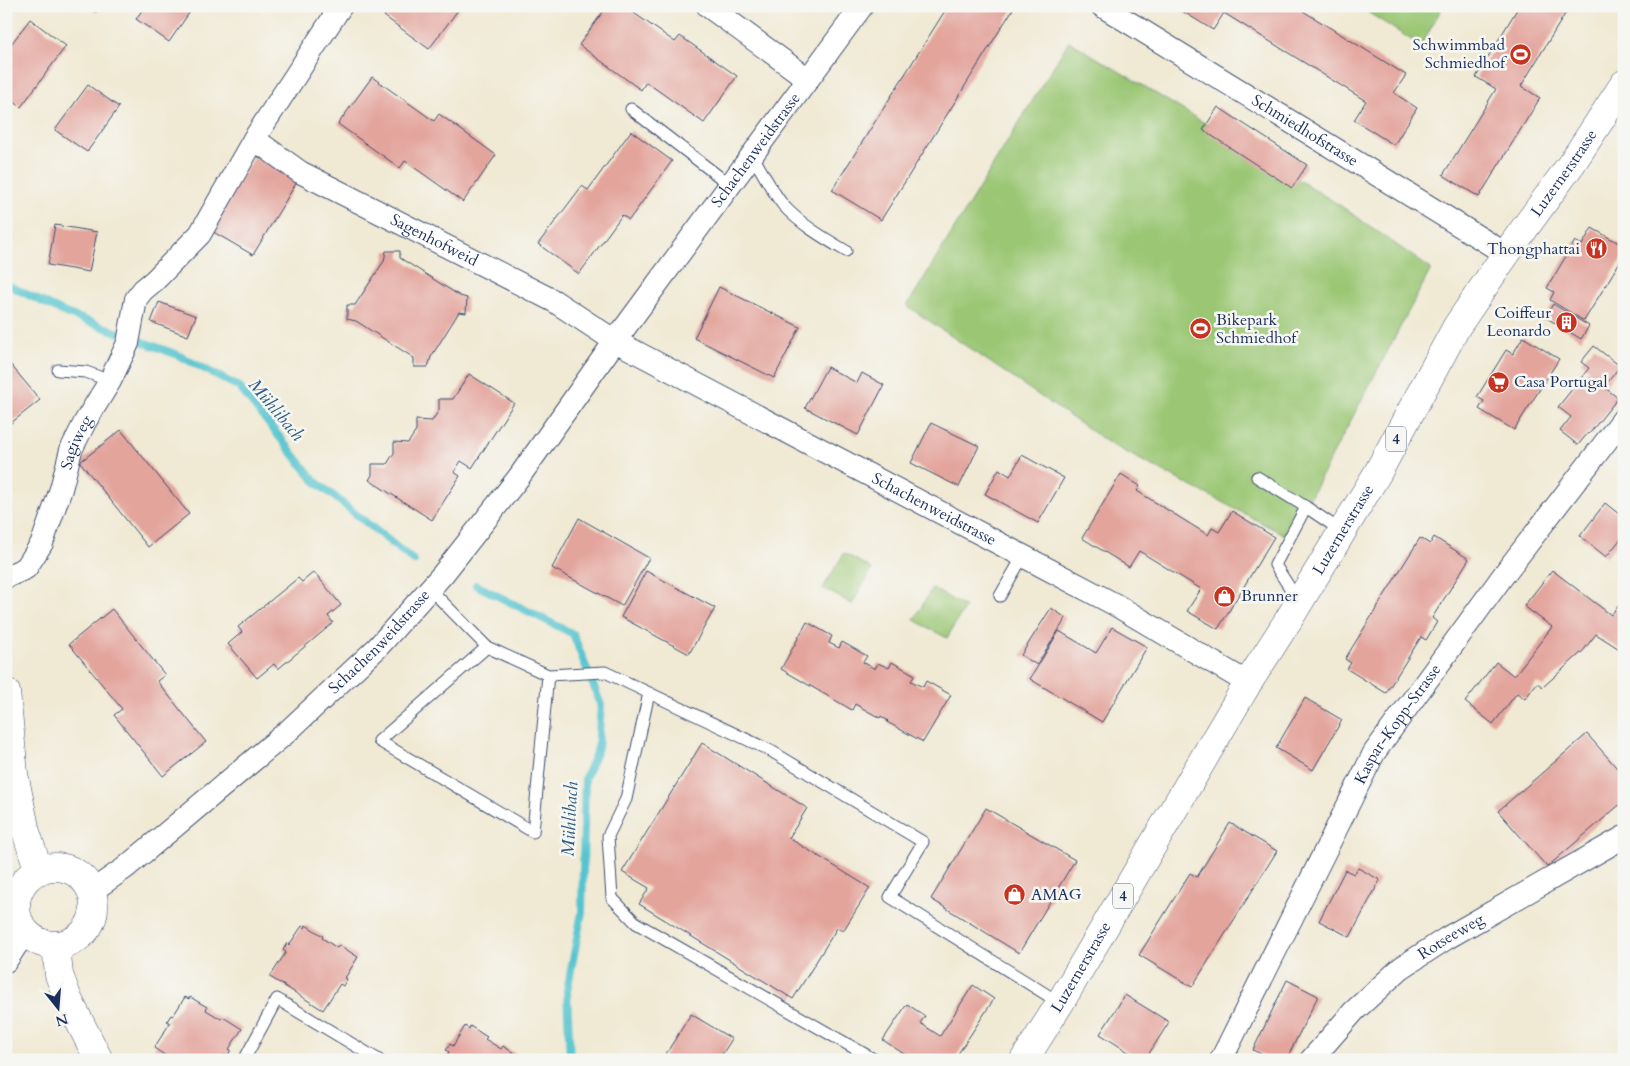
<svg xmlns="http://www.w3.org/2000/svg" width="1630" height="1066" viewBox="0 0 1630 1066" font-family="Cardo,serif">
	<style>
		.green { fill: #9bc774; stroke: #5b7b69 }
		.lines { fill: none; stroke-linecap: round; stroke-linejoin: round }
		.stream { stroke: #57c4cf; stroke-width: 8 }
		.building { fill: #e3a49c }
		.service-casing { stroke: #3b4b70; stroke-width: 13 }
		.minor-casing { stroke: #3b4b70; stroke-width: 24 }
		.secondary-casing { stroke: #3b4b70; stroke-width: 29 }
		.primary-casing { stroke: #3b4b70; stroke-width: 29 }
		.service { stroke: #fff; stroke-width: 11 }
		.minor { stroke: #fff; stroke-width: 22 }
		.secondary { stroke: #fff; stroke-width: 28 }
		.primary { stroke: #fff; stroke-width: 28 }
		.labels { text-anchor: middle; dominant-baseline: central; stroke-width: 5; stroke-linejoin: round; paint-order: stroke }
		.shield { fill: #f6f6f2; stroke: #5d6b8a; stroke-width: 1 }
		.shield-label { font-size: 15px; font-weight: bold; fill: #1b2f5e }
		.poi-label { font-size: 16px; fill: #1b2f5e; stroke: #f6f6f2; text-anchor: start }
		.street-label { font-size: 16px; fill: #1b2f5e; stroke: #f6f6f2 }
		.water-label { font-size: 18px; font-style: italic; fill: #2d5c80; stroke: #f6f6f2 }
	</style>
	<rect width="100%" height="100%" fill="#f6f6f2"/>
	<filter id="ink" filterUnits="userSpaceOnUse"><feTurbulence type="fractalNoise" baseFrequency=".02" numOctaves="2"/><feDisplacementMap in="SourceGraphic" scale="10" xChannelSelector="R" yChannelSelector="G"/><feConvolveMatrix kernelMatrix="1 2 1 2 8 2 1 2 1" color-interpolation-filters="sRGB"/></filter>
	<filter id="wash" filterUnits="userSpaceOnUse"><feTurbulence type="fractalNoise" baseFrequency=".0096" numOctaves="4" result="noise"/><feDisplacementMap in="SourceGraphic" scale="20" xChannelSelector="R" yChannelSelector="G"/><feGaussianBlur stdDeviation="1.12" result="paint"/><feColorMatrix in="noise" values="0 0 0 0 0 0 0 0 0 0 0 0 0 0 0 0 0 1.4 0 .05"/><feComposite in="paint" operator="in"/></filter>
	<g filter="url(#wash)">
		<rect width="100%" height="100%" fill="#f0e9d3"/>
		<path class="green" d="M1358 6H1443L1421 46Z
			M1069 41 1338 204 1431 269 1289 537 1112 445 907 306Z
			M844 553 872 569 852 604 823 588Z
			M932 588 965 607 947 638 914 620Z"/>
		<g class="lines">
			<path class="stream" d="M6 284 63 312 178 355 239 387 315 481 414 561
				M476 585 573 634 601 705 598 748 585 778 582 912 567 991 570 1060"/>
		</g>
		<g id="blocks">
			<path class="building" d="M87 6H100L96 12Z
				M145 6H194L169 42 136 19Z
				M391 6H461L429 49 384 16Z
				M607 6H624L675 42 680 36 737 76 704 123 646 82 641 90 579 45Z
				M948 6H1008L1013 9 881 220 832 190Z
				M1174 6H1295L1406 75 1394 93 1417 108 1394 145 1354 120 1366 101 1224 13 1213 30Z
				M1519 6H1570L1521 86 1540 98 1479 197 1443 175 1496 89 1476 77Z
				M30 19 66 46 21 107 6 96V51Z
				M372 77 434 121 439 114 496 155 463 202 405 161 400 168 338 124Z
				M88 85 119 107 87 152 55 130Z
				M1218 107 1307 165 1292 188 1203 130Z
				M631 131 672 161 629 220 622 215 579 274 538 244 582 186 588 190Z
				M255 155 298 180 253 255 210 230Z
				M55 225 97 232 89 272 48 265Z
				M1592 228 1624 246V255L1584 321 1550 300 1554 292 1547 288 1575 241 1582 245Z
				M386 251H400V258L460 296 467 298 466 313 459 312 431 357 428 367H414V358L356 321 347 319V305H355L384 261Z
				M719 287 800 327 774 378 694 338Z
				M159 302 196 316 188 336 151 322Z
				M1553 304 1589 326 1581 339 1545 317Z
				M1523 337 1559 359 1514 430 1479 409 1484 401 1477 397 1506 350 1513 354Z
				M1594 346 1620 366 1604 387 1618 398 1589 434 1588 433 1578 445 1560 431 1571 417 1558 407 1589 368 1581 362Z
				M6 359 40 400 6 427Z
				M827 367 857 383 862 373 884 385 858 435 805 408Z
				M469 374 514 403 472 468 461 461 454 472 460 476 432 520 369 480 372 475V464H387L394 453V442L408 443 416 431V420L432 421 439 410V399H453Z
				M931 423 979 446 959 487 911 463Z
				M121 430 189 514 148 547 80 462Z
				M1022 455 1064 478 1038 523 985 494 999 469 1010 476Z
				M1121 474 1140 486 1137 491 1208 535 1212 528 1219 532 1232 511 1274 537 1218 629 1187 611 1201 589 1139 551 1129 567 1082 538Z
				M1605 503 1624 518V535L1606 557 1580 536Z
				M579 518 649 558 622 606 552 568Z
				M1434 537 1469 559 1432 618 1437 622 1426 640 1421 637 1386 693 1347 669 1351 663 1345 659 1420 538 1430 544Z
				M1552 570 1611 615 1624 599V652L1596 634 1583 651 1543 687 1537 683 1525 699 1517 693 1493 724 1465 702 1496 662 1514 676 1552 627 1524 606Z
				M646 571 715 608 689 654 621 617Z
				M314 572 341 605 328 616 333 623 278 669 274 664 257 678 228 644 242 632 238 627 298 578 302 582Z
				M1051 608 1066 618 1037 665 1021 655Z
				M112 609 165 675 157 681 206 742 163 776 114 715 122 709 69 644Z
				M807 622 832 636 829 643 839 648 842 642 867 656 863 662 875 669 878 663 889 668 892 662 915 675 911 681 923 687 926 681 951 695 923 742 887 722 888 721 881 716 880 718 855 704 852 710 781 669Z
				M1112 627 1147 647 1102 722 1030 679 1059 631 1096 653Z
				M1305 698 1342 720 1313 770 1276 748Z
				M1587 734 1624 776V801L1547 867 1498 811Z
				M702 743 807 808 789 838 870 888 843 931 837 928 793 999 639 904 649 888 622 872Z
				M986 808 1075 860 1019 953 931 899Z
				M1230 823 1277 851 1192 987 1139 955 1190 873 1197 877Z
				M1358 868 1380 880 1350 937 1319 921 1345 870 1354 874Z
				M306 925 323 936 322 938 337 948 339 945 358 957 345 978 347 979 343 986 340 984 323 1010 270 977 286 952 283 950 287 943 289 945 302 926 305 928Z
				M1287 980 1318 996 1286 1060H1273L1253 1050Z
				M973 985 994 999 954 1060H913L883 1040 907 1004 925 1016 920 1023 940 1036Z
				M1125 995 1169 1022 1145 1060H1141L1100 1034Z
				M185 997 189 999 190 997 207 1007 206 1010 221 1019 223 1017 242 1029 229 1049 231 1050 227 1057 224 1055 221 1060H172L154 1048 170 1023 167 1021 171 1015 173 1016Z
				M691 1014 732 1039 721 1056 726 1060H662Z
				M465 1026 469 1029 470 1026 487 1037 485 1039 501 1049 503 1046 522 1058 520 1060H445L449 1052 446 1050 450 1044 453 1046Z"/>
		</g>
	</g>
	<g filter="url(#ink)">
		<use href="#blocks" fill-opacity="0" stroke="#3b4b70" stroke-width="1"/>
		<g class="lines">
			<defs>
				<path id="service" d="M631 109 730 185
					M752 155C762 171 771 190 783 205 800 224 824 238 846 251
					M58 370 86 372 110 381
					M1257 477 1306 507
					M430 589 487 647
					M1000 596 1023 556
					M1299 602 1275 565 1306 507 1343 532
					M548 675 533 832 379 741 487 647 548 675 605 672 771 751 923 842 890 897 1060 1003
					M649 693 626 799 608 836 612 898 636 923 875 1060
					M244 1060 277 999 379 1060"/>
				<g id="minor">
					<path id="s1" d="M341 6 254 139 300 172 554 301 615 341 1114 604 1248 683"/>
					<path d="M708 6 808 79"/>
					<path id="s2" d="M1102 6 1506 254"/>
					<path id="s3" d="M6 577 26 568 42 543 61 489 71 450 85 422 110 381 128 343 136 299 143 290 155 280 200 234 254 139"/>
					<path id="s4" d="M92 891 125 868 287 732 377 648 443 574 519 477 615 341 862 6"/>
					<path d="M6 961 25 932"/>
					<path id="s5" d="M1221 1060 1374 753 1505 573 1624 418"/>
					<path id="s6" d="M1311 1060 1354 1011 1401 968 1447 938 1624 837"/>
				</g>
				<path id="secondary" d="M6 692 14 774 26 832 39 871
					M16 906a39 39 0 1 1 78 0a39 39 0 1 1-78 0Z
					M56 946 59 975 68 999 99 1060"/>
				<g id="primary">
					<path id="s7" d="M1024 1060 1060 1003 1248 683 1289 619 1377 474 1457 326 1506 254 1572 163 1624 84"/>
				</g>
			</defs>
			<use href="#service" class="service-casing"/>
			<use href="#minor" class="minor-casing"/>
			<use href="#secondary" class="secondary-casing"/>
			<use href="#primary" class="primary-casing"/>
			<use href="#service" class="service"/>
			<use href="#minor" class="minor"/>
			<use href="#secondary" class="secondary"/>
			<use href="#primary" class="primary"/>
		</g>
	</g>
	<defs>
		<symbol id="stadium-disc" viewBox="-11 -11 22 22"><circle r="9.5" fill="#c8321e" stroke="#f6f6f2"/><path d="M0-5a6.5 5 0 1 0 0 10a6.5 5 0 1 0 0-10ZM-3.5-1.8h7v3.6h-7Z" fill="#fff"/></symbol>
		<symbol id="restaurant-disc" viewBox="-11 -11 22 22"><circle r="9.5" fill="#c8321e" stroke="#f6f6f2"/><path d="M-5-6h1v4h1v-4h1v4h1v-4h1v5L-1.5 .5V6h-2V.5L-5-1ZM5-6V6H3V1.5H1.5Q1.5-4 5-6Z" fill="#fff"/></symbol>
		<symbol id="building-disc" viewBox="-11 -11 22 22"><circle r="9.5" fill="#c8321e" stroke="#f6f6f2"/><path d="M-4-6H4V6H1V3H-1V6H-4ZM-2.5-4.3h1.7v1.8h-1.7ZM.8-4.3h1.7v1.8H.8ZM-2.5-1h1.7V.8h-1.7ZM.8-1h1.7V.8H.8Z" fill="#fff"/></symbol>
		<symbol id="supermarket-disc" viewBox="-11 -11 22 22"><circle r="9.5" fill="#c8321e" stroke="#f6f6f2"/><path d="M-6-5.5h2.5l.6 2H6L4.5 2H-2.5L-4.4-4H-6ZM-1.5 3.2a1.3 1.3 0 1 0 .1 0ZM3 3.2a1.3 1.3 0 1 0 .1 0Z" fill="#fff"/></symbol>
		<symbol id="shop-disc" viewBox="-11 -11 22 22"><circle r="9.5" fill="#c8321e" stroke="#f6f6f2"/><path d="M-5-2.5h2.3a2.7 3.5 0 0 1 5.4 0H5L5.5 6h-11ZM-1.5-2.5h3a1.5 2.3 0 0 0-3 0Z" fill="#fff"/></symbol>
	</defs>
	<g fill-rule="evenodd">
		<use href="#stadium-disc" x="1508" y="42" width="25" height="25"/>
		<use href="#restaurant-disc" x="1584" y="236" width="25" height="25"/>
		<use href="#building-disc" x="1554" y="310" width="25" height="25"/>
		<use href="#stadium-disc" x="1188" y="316" width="25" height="25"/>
		<use href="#supermarket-disc" x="1486" y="370" width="25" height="25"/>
		<use href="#shop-disc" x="1212" y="584" width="25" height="25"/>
		<use href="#shop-disc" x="1002" y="882" width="25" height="25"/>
	</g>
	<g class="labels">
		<g class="shield">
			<rect x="1386" y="426.5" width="20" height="25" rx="4"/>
			<rect x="1113" y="883.5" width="20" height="25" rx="4"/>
		</g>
		<g class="shield-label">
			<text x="1396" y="439">4</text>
			<text x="1123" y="896">4</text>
		</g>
		<g class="poi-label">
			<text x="1505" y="45" text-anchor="end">Schwimmbad<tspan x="1505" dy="18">Schmiedhof</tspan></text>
			<text x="1580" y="249" text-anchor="end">Thongphattai</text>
			<text x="1551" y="313" text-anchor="end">Coiffeur<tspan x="1551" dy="18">Leonardo</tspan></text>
			<text x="1216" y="320">Bikepark<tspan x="1216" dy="18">Schmiedhof</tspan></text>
			<text x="1514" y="382">Casa Portugal</text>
			<text x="1241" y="596">Brunner</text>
			<text x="1031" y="895">AMAG</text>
		</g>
		<g class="street-label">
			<text stroke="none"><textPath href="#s2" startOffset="238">Schmiedhofstrasse</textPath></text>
			<text stroke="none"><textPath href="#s4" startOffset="1001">Schachenweidstrasse</textPath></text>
			<text stroke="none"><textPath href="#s7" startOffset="1039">Luzernerstrasse</textPath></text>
			<text stroke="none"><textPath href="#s1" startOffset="366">Sagenhofweid</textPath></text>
			<text stroke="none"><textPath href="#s3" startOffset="158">Sagiweg</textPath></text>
			<text stroke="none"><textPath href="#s1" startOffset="934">Schachenweidstrasse</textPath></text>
			<text stroke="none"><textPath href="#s7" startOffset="619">Luzernerstrasse</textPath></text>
			<text stroke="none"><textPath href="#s4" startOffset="381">Schachenweidstrasse</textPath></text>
			<text stroke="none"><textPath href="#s5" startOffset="380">Kaspar-Kopp-Strasse</textPath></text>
			<text stroke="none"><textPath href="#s6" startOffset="188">Rotseeweg</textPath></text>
			<text stroke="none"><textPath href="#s7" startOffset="109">Luzernerstrasse</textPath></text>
		</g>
		<g class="water-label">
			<text transform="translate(276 410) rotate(50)">Mühlibach</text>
			<text transform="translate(570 819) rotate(-87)">Mühlibach</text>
		</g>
	</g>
	<rect width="1630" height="1066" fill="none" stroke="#f6f6f2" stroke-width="25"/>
	<g transform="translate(58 1008) rotate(163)" stroke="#f6f6f2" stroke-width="4" paint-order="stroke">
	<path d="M0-4L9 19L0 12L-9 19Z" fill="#1b2f5e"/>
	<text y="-8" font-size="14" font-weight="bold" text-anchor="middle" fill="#1b2f5e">N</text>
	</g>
</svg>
